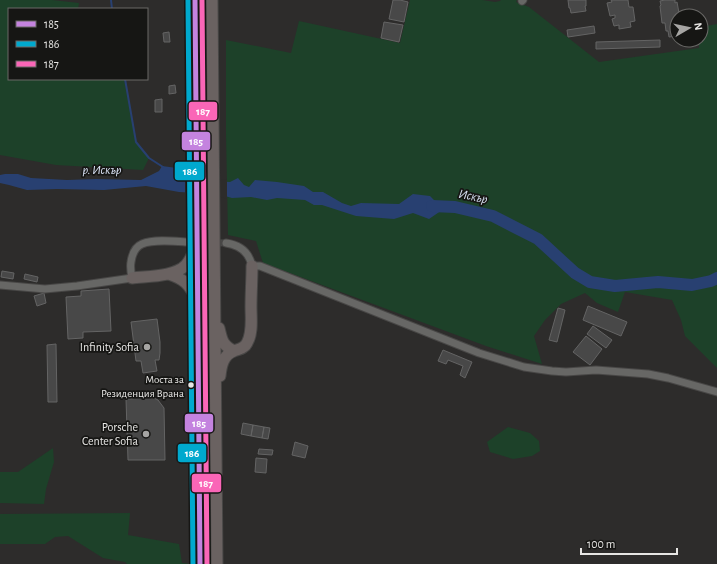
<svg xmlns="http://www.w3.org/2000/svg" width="717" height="564" viewBox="0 0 717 564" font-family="'Alegreya Sans',sans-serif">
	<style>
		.green { fill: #1d4129 }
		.water { fill: #284071 }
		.pier { fill: #2d2c2b }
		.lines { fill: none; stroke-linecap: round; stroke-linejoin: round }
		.stream { stroke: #284071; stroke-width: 2 }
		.river { stroke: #284071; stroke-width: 12 }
		.building { fill: #484848; stroke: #646464 }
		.minor-tunnel { stroke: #494847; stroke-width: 7; stroke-dasharray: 7 3.5; stroke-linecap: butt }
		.minor-casing { stroke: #484746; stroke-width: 9 }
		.trunk-casing { stroke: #484746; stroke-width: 13 }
		.minor { stroke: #676765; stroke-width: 7 }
		.trunk { stroke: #6a6261; stroke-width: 11 }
		.bus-1-casing { stroke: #161614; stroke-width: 8 }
		.bus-2-casing { stroke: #161614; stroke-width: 8 }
		.bus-3-casing { stroke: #161614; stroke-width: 8 }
		.bus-1 { stroke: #c483df; stroke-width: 5 }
		.bus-2 { stroke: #00a9ce; stroke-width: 5 }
		.bus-3 { stroke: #fa66b7; stroke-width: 5 }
		.poi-dot { fill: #a6a5a3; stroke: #161614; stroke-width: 1.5 }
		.bus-dot { fill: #e7e6e4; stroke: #161614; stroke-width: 1.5 }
		.labels { text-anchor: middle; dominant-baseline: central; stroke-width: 3.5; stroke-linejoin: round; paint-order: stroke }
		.bus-label { font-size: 11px; fill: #e7e6e4; stroke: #161614; text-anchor: end }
		.poi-label { font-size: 12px; fill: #e7e6e4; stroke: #161614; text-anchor: end }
		.water-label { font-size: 13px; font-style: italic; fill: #d9e2f4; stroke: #161614 }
		.line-badge { stroke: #161614; stroke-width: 1.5 }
		.badge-label { font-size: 11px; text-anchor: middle; font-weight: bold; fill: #fff }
	</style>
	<rect width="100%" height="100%" fill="#2d2c2b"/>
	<path class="green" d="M0 0H52L79 3 78 9H9V79H124L136 142 149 158 143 170 56 165 0 155Z
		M201 0H206V75H201Z
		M410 0H482L495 2 500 1 501 0H517L516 2 529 7 599 62 699 48V40H701V27L717 24V368L685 336 681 320 672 300 625 292 618 312 597 303 585 293 561 304 545 320 534 336 542 364 486 346 263 263 256 241 228 235 226 134V40L291 53 299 21 400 43Z
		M203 288H208L211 564H206Z
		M508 427 530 433 539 441 540 451 532 456 513 459 490 452 487 442Z
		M53 448 54 462 46 489 44 504 0 503V472H18Z
		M130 513 128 535 179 544 182 563 191 564H127L125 562 103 558 68 536 55 537 45 544H0V514Z"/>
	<path class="water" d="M162 166 184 169 208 181 230 182 238 178 244 185 249 187 255 180 277 182 304 186 313 192H323L342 203 351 206 361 203 399 204 413 194 430 196 436 202 448 206 429 219 413 213 394 219 356 216 322 205H314L305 200 277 198 267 200 251 197 232 198 218 194 179 192 146 186 104 190 57 189 27 190 9 185 0 183V175L5 174H18L31 178 67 180 96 179 141 180 159 171Z"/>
	<path class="pier" d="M185 167 208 179 227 180V199L218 196 185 195Z"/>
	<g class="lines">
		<path class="stream" d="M111 0 112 9
			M125 79 136 142 149 158 163 167"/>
		<path class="river" d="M432 206 455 207 493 216 538 239 575 273 590 282 615 286 658 282 692 285 711 281 717 278"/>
	</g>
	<path class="building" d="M393 0H400L408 2 404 22 389 19Z
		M568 0H586V6H585L586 11 571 13 570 8H569Z
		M611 0H628L629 7H633L635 21 630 22 631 27 619 29V25L614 26 612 19 615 18V15L610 16 607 3 612 2Z
		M665 0H675V3L677 2 679 13H678V15H682V16H677V36L669 37 668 31H666L665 23H662L660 6 661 5 660 1Z
		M384 22 403 25 399 42 381 38Z
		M594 26 595 33 568 37 567 30Z
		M169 32 170 42H164L163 33Z
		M660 40V47L596 49V42Z
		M175 85 176 93 169 94V86Z
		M162 99V112H155V100Z
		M2 271 14 273 13 279 1 277Z
		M25 274 38 277 37 282 24 279Z
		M109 289 111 331 83 332V338L68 339 66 297 81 296V291Z
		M44 293 46 303 37 306 34 296Z
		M588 306 627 322 621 336 583 320Z
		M558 308 565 310 557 342 549 340Z
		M157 319 160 342V353L159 360H155L157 371 143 373 141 361H136L131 322Z
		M593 326 612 340 606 348 587 334Z
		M586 336 602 349 590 365 573 352Z
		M56 344 57 402H48L47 345Z
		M443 350 472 362 465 378 460 375 463 366 448 360 446 364 438 361Z
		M154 398 158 400 164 408 165 460H128L126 399Z
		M243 423 253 425 251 436 241 434Z
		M253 425 264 427 262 438 251 436Z
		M264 427 270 428 268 439 262 438Z
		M295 442 308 446 305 458 292 455Z
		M259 449 273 450 272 455 258 454Z
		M256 458 267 459 266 473 255 472Z"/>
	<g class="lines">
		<path class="minor-tunnel" d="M186 242 226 243"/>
		<defs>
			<path id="minor" d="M522 1 523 0
				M226 243C240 245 249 252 252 266H260L479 353 524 367 552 371 566 372 596 370 648 374 668 378 717 392
				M0 285 45 289 77 286 132 278C131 273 130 267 131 262 132 255 135 247 142 244 153 239 173 241 186 242"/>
			<path id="trunk" d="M195 0 200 564
				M212 0 217 564
				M169 274C184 279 189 284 196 298
				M132 278C147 276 175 277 186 265 190 260 193 254 195 249
				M219 328C222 340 222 345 234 351
				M220 376C221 366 223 355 234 351 239 349 244 349 247 343 253 333 251 318 251 307 251 293 252 280 252 266"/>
		</defs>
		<use href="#minor" class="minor-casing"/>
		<use href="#trunk" class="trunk-casing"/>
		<use href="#minor" class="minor"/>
		<use href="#trunk" class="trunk"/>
		<defs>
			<path id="bus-1" d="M195 0 200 564"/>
			<path id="bus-2" d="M188 0 193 564"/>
			<path id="bus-3" d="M202 0 207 564"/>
		</defs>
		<use href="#bus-1" class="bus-1-casing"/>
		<use href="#bus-2" class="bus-2-casing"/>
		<use href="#bus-3" class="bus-3-casing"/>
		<use href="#bus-1" class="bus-1"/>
		<use href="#bus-2" class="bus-2"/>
		<use href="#bus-3" class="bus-3"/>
	</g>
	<g class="poi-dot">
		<circle cx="147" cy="347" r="4"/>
		<circle cx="146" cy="434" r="4"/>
	</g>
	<circle class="bus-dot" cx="191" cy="385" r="3.5"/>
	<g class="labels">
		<g class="bus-label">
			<text x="184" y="379">Моста за<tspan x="184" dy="14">Резиденция Врана</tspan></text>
		</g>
		<g class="poi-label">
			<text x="139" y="347">Infinity Sofia</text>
			<text x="138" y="427">Porsche<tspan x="138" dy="14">Center Sofia</tspan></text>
		</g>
		<g class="water-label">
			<text x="102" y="170">р. Искър</text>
			<text transform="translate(473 197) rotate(12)">Искър</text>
		</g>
	</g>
	<g class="line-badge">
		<rect x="188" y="101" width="30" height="20" rx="4" fill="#fa66b7"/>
		<rect x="181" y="131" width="30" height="20" rx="4" fill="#c483df"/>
		<rect x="174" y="161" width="31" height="20" rx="4" fill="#00a9ce"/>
		<rect x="184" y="413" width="30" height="20" rx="4" fill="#c483df"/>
		<rect x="177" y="443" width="30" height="20" rx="4" fill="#00a9ce"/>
		<rect x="191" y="473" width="31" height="20" rx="4" fill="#fa66b7"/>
	</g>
	<g class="badge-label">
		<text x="203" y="115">187</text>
		<text x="196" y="145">185</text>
		<text x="190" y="175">186</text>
		<text x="199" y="427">185</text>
		<text x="192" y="457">186</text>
		<text x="206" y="487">187</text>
	</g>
	<rect x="8" y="8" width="140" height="72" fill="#161614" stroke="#6a6967"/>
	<rect x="16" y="21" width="20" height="6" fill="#c483df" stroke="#6a6967"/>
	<text x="44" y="28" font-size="12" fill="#e7e6e4">185</text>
	<rect x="16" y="41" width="20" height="6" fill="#00a9ce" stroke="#6a6967"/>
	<text x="44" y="48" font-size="12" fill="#e7e6e4">186</text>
	<rect x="16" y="61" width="20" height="6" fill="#fa66b7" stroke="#6a6967"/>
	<text x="44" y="68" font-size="12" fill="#e7e6e4">187</text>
	<g transform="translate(689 28) rotate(81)"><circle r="19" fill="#161614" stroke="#6a6967"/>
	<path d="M0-3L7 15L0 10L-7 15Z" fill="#a6a5a3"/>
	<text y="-6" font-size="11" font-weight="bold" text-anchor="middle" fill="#e7e6e4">N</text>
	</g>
	<path d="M581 548v6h96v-6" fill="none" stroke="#e7e6e4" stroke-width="2"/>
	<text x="587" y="548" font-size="12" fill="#e7e6e4" stroke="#161614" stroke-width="3" paint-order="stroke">100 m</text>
</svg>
